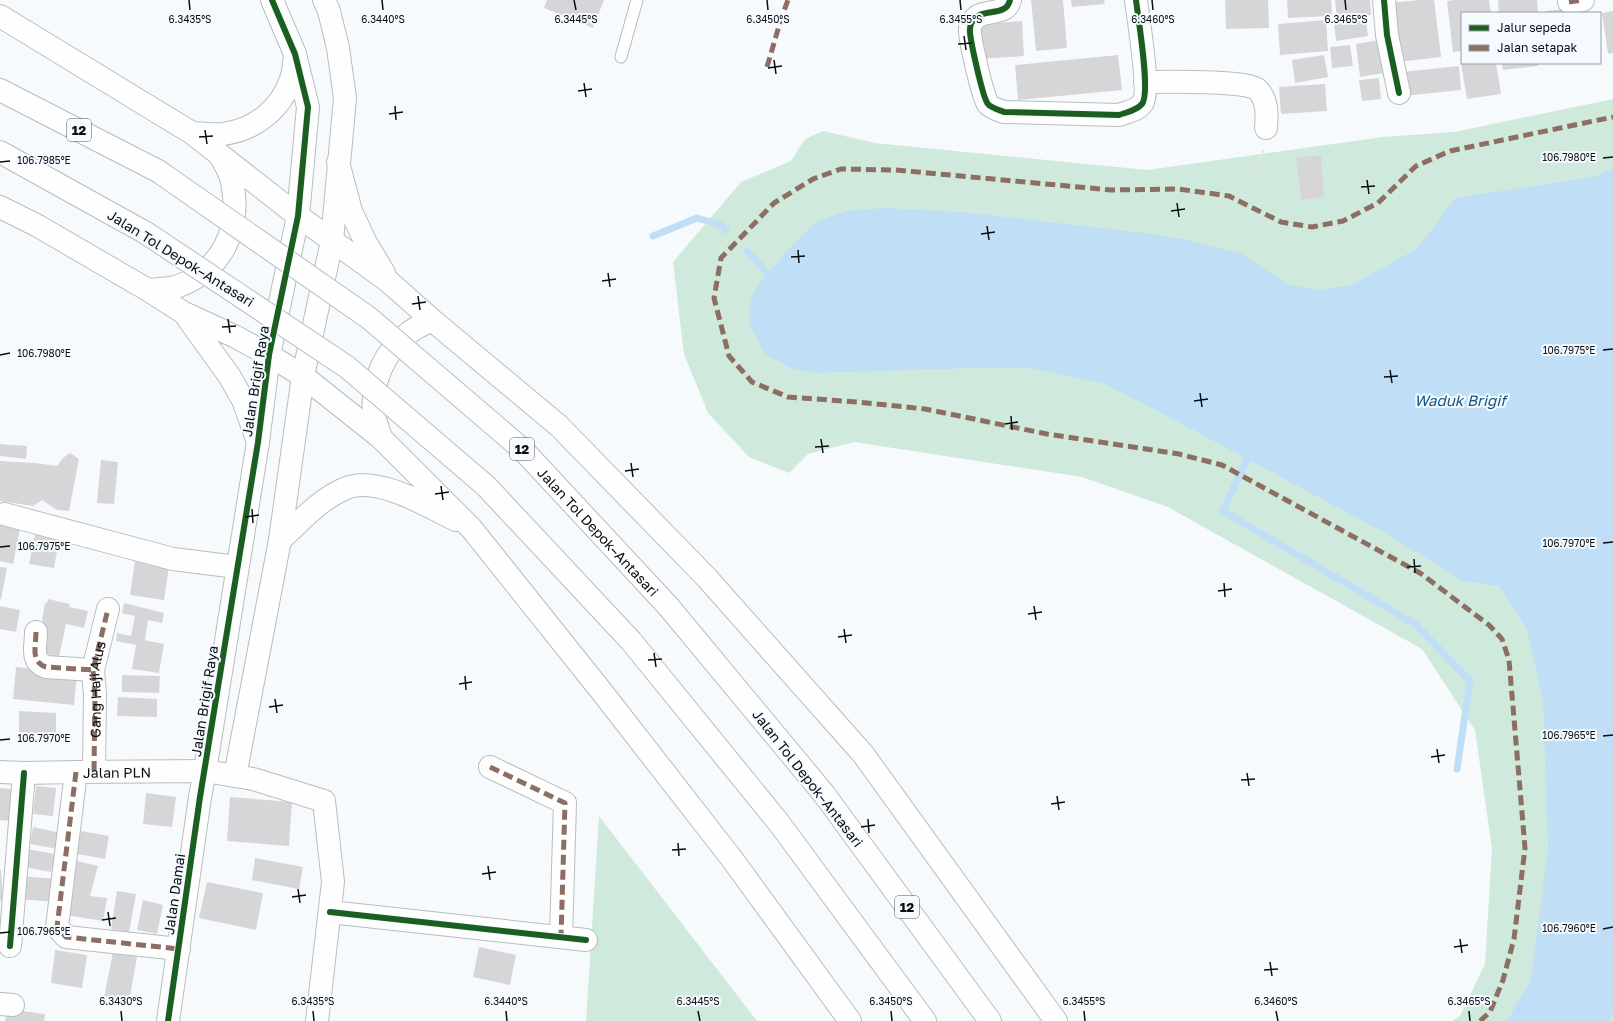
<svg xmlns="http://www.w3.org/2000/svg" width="1613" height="1021" viewBox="0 0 1613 1021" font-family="'Golos Text',sans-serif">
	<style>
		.green { fill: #cfeadc }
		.water { fill: #c0def6 }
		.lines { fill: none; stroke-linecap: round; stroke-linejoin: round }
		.stream { stroke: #c0def6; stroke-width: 7 }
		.building { fill: #d6d6d8 }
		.lane-casing { stroke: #b9bcbe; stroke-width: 13 }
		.street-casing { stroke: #b9bcbe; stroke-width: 24 }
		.secondary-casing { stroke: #b9bcbe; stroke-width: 24 }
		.highway-casing { stroke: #b9bcbe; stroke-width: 24 }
		.path { stroke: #e3e4e4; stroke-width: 2.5; stroke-dasharray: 3 2; stroke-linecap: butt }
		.lane { stroke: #fefeff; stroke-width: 11 }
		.street { stroke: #fefeff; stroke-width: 22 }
		.secondary { stroke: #fefeff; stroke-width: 22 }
		.highway { stroke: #fefeff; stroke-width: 22 }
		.highway-bridge-casing { stroke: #b9bcbe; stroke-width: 24; stroke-linecap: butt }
		.highway-bridge { stroke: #fefeff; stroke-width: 22 }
		.quiet { stroke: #8d6e63; stroke-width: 5; stroke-dasharray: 10 5; stroke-linecap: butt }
		.cycleway-casing { stroke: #f4faff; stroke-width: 8 }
		.cycleway { stroke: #1b5e20; stroke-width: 6 }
		.ticks { fill: none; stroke: #0b0e11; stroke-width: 1.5 }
		.labels { text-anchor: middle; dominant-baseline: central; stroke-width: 4; stroke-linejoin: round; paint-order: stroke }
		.shield { fill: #f4faff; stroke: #515558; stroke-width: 1 }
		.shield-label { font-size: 13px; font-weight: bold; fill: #0b0e11 }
		.street-label { font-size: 14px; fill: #0b0e11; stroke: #f4faff }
		.water-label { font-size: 15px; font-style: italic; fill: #125780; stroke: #f4faff }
		.ticks-label { font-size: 10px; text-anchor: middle; fill: #0b0e11; stroke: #f4faff; stroke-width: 4; stroke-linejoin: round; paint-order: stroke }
	</style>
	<rect width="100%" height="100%" fill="#f7fafc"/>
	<path class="green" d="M1613 99V1021H1452L1460 1016 1485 964 1492 849 1475 730 1422 649 1168 507 1082 477 854 442 808 454 789 473 749 457 708 413 684 354 673 262 741 182 791 161 805 139 823 131 875 143 1147 170 1383 137 1454 132Z
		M599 816 757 1021H586Z"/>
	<path class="water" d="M1613 169V1010L1610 1021H1507L1531 980 1548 848 1543 700 1527 630 1499 586 1463 581 1387 534 1167 416 1102 383 1030 368H974L815 373 793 369 765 354 749 323 751 297 767 273 815 222 847 211 885 208 961 212 1145 233 1187 240 1242 254 1287 284 1315 290 1352 285 1418 248 1455 198 1593 177Z"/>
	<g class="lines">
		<path class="stream" d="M653 236 697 218 721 225 726 230
			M747 251 767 273
			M1247 459 1223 511 1415 624 1470 681 1457 769"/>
	</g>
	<path class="building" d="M547 0H604L593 28 544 8Z
		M1031 0H1063L1067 48 1036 51Z
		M1071 0H1104L1105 4 1072 7Z
		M1225 0H1268L1269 28 1226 29Z
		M1287 0H1331L1332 16 1288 18Z
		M1335 0H1370L1371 15 1337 18Z
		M1419 0H1434L1441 57 1398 62 1391 3Z
		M1454 0H1489L1491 13H1462V51L1453 52 1447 1Z
		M1498 0H1537L1538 13H1499Z
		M1582 7 1583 13H1546V11Z
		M1613 11V53L1608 54 1602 13Z
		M1326 20 1328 51 1280 55 1278 24Z
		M1366 20 1368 36 1336 41 1334 24Z
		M1022 21 1024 56 977 59 974 25Z
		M1379 40 1384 73 1360 77 1356 44Z
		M1350 45 1353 66 1332 68 1330 47Z
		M1118 55 1122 90 1018 100 1015 65Z
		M1324 55 1328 77 1295 83 1292 60Z
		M1461 63H1496L1501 94 1467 99Z
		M1502 63H1538V66L1503 70Z
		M1459 66 1461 90 1404 96 1402 72Z
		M1379 78 1381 99 1362 101 1359 80Z
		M1325 84 1327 111 1281 114 1279 87Z
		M1321 155 1324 197 1301 200 1296 158Z
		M0 444 27 446 26 459 0 456Z
		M70 453 79 459 69 511 57 510 42 500 33 506 0 501V461L35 463 57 466 63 458Z
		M101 460 118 462 114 504 97 503Z
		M0 519 21 524 13 564 0 561Z
		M36 529 60 534 54 568 29 564Z
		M136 554 170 560 164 600 130 595Z
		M0 567 7 568 1 599H0Z
		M48 599 70 604 69 607 88 611 84 628 66 624 59 657 36 651 43 620H42L45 603H47Z
		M124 603 164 613 162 623 148 620 145 641 143 640 164 644 159 673 132 669 136 645 116 641 117 633 131 636 135 616 122 613Z
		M0 606 20 610 16 632 0 629Z
		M16 667 77 673 74 705 13 699Z
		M122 675 160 676 159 693 122 692Z
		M118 697 157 699V717L117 716Z
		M19 711 56 713V735L19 734Z
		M36 786 56 788 53 816 33 814Z
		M0 788 16 790 12 821 0 820Z
		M146 793 176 797 172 827 143 824Z
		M230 797 292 802 289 846 227 841Z
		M33 827 61 833 58 849 30 844Z
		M81 831 109 836 105 859 77 854Z
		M27 849 55 854 51 872 23 867Z
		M255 858 303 867 299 889 252 880Z
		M77 861 98 866 90 896 107 898 103 921 66 915 69 893Z
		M0 870H1L3 900 0 901Z
		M20 876 58 879 56 902 19 899Z
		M207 882 263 893 256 930 199 918Z
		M117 891 136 894 129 932 111 929Z
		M143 900 163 905 157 934 137 930Z
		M479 947 516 955 510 985 473 977Z
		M55 950 87 955 82 988 51 983Z
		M113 952 137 957 129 1002 104 997Z
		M7 1009 45 1014 44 1021H5Z"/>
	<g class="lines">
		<defs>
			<path id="lane" d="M621 57 637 0"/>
			<path id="street" d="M1010 0C1006 18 981 7 973 21 971 22 970 27 970 29 969 36 983 99 988 104 991 108 999 110 1004 112L1119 115C1127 112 1136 111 1142 104 1151 93 1138 18 1136 0
				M1384 0 1387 35 1399 93
				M1569 2 1583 0
				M1145 82C1163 82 1249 80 1258 90 1268 101 1267 115 1266 128
				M4 514 173 559 237 567
				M36 632C36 647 30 661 46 667L93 670
				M490 767 565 803 561 937
				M94 771 95 695 93 670 108 609
				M76 772 57 927 66 937 179 949
				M235 776 253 779 324 801 333 882 317 1021
				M330 912 586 940
				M10 946 24 773
				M0 1004 13 1005
				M168 1021 200 797 205 771"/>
			<g id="secondary">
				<path d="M205 771 258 442 269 355 298 216 308 107 295 54 272 0"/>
				<path id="s1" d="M0 772 24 773 76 772 205 771 235 776 280 540 303 376 332 241 345 98 338 48 329 11 324 0"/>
			</g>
			<path id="highway" d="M0 16 192 133 298 216 388 281 432 320 559 426 707 578 863 754 1056 1021
				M0 90 158 171
				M192 133C202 133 213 135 223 134 255 130 281 109 291 79 294 71 294 62 295 54
				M0 152 146 233
				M338 162 351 211 366 243 384 273
				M0 207 38 226 148 290 184 313 230 377 243 400 258 442
				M148 290C157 289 167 289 176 287 222 271 242 229 232 182 231 174 225 165 221 157
				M184 313 234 336 269 355 303 376 381 438 471 528 602 692 732 859 850 1021
				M381 438C379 430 375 422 374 414 371 382 384 351 410 332 416 327 425 324 432 320
				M280 540C300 522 319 500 344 489 376 474 427 506 456 520
				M824 794 990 1021
				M779 823 925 1021"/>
		</defs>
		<use href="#lane" class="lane-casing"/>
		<use href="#street" class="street-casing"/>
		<use href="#secondary" class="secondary-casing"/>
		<use href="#highway" class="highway-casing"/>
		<path class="path" d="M1229 196C1244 182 1257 170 1264 150"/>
		<use href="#lane" class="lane"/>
		<use href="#street" class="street"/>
		<use href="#secondary" class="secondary"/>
		<use href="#highway" class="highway"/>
		<defs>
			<g id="highway-bridge">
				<path id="s2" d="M158 171 369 318 522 449 668 606 824 794"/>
				<path d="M146 233 347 367 486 486 631 641 779 823"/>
			</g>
		</defs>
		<use href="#highway-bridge" class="highway-bridge-casing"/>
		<use href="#highway-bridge" class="highway-bridge"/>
		<g class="quiet">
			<path d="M1569 2 1583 0"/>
			<path d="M767 67 781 19 788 0"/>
			<path d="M36 632C36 647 30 661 46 667L93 670"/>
			<path d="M490 767 565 803 561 937"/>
			<path id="s3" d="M94 771 95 695 93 670 108 609"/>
			<path d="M76 772 57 927 66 937 179 949"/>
			<path d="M1480 1021 1490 1012 1503 980 1514 939 1525 848 1509 660 1502 639 1489 625 1420 573 1222 465 1179 454 1047 434 925 409 857 402 788 397 752 382 729 356 714 298 721 258 774 203 813 179 841 169 896 170 1111 190 1178 189 1229 196 1281 222 1312 227 1343 221 1378 203 1416 166 1450 151 1613 117"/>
		</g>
		<defs>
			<path id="cycleway" d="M1010 0C1006 18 981 7 973 21 971 22 970 27 970 29 969 36 983 99 988 104 991 108 999 110 1004 112L1119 115C1127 112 1136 111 1142 104 1151 93 1138 18 1136 0
				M1384 0 1387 35 1399 93
				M330 912 586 940
				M10 946 24 773
				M168 1021 200 797 258 442 269 355 298 216 308 107 295 54 272 0"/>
		</defs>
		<use href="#cycleway" class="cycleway-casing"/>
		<use href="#cycleway" class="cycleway"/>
	</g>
	<path class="ticks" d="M189 0 190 10M382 0 383 10M574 0 576 10M767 0 768 10M960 0 961 10M1152 0 1153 10M1345 0 1346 10M964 36 966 50M958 44 972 43M774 60 776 74M768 68 782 66M584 83 586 97M578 91 592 89M395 106 396 120M389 114 403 112M205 130 207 144M199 137 213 136M1603 158 1613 157M0 162 10 161M1367 180 1369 194M1361 187 1375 186M1177 203 1179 217M1171 211 1185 209M987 226 989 240M981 234 995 232M798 250 799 263M791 257 805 256M608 273 610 287M602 281 616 279M418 296 420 310M412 304 426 302M228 319 230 333M222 327 236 326M1603 350 1613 349M0 355 10 353M1390 370 1392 383M1384 377 1398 376M1200 393 1202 407M1194 401 1208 399M1011 416 1012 430M1005 424 1018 422M821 439 823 453M815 447 829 446M631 463 633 477M625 471 639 469M441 486 443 500M435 494 449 492M252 509 253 523M245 517 259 515M1603 543 1613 542M0 547 10 546M1414 559 1415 573M1407 567 1421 566M1224 583 1225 597M1218 591 1232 589M1034 606 1036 620M1028 614 1042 612M844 629 846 643M838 637 852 635M654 653 656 667M648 660 662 659M465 676 466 690M459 684 472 682M275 699 277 713M269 707 283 705M1603 736 1613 735M0 740 10 739M1437 749 1439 763M1431 757 1445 755M1247 773 1249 786M1241 780 1255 779M1057 796 1059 810M1051 804 1065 802M868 819 869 833M861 827 875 825M678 843 679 856M672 850 686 849M488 866 490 880M482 874 496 872M298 889 300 903M292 897 306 895M108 912 110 926M102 920 116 918M1603 929 1613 927M0 933 10 932M1460 939 1462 953M1454 947 1468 945M1270 962 1272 976M1264 970 1278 969M121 1011 122 1021M313 1011 314 1021M506 1011 507 1021M698 1011 700 1021M891 1011 892 1021M1084 1011 1085 1021M1276 1011 1278 1021M1469 1011 1470 1021"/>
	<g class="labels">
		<g class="shield">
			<rect x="67" y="119" width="24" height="22" rx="3"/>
			<rect x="510" y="438" width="24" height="22" rx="3"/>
			<rect x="895" y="896" width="24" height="22" rx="3"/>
		</g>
		<g class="shield-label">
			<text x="79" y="130">12</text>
			<text x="522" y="449">12</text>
			<text x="907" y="907">12</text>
		</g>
		<g class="street-label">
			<text transform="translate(181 258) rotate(32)">Jalan Tol Depok–Antasari</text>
			<text transform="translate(255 381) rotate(-81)">Jalan Brigif Raya</text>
			<text stroke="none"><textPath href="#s2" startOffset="571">Jalan Tol Depok–Antasari</textPath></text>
			<text stroke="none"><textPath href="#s3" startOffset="82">Gang Haji Alus</textPath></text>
			<text transform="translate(204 701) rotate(-81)">Jalan Brigif Raya</text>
			<text stroke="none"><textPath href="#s1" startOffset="117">Jalan PLN</textPath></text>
			<text transform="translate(808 778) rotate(52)">Jalan Tol Depok–Antasari</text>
			<text transform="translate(174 894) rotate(-82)">Jalan Damai</text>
		</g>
		<g class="water-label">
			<text x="1460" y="400">Waduk Brigif</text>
		</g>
	</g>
	<g class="ticks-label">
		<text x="190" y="23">6.3435°S</text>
		<text x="383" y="23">6.3440°S</text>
		<text x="576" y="23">6.3445°S</text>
		<text x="768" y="23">6.3450°S</text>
		<text x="961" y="23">6.3455°S</text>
		<text x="1153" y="23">6.3460°S</text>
		<text x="1346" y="23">6.3465°S</text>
		<text x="1569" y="161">106.7980°E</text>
		<text x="44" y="164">106.7985°E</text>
		<text x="1569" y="354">106.7975°E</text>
		<text x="44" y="357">106.7980°E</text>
		<text x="1569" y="547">106.7970°E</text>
		<text x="44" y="550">106.7975°E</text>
		<text x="1569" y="739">106.7965°E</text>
		<text x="44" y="742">106.7970°E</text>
		<text x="1569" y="932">106.7960°E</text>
		<text x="44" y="935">106.7965°E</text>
		<text x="121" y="1005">6.3430°S</text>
		<text x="313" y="1005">6.3435°S</text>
		<text x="506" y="1005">6.3440°S</text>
		<text x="698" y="1005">6.3445°S</text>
		<text x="891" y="1005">6.3450°S</text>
		<text x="1084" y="1005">6.3455°S</text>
		<text x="1276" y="1005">6.3460°S</text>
		<text x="1469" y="1005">6.3465°S</text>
	</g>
	<rect x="1461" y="12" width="140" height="52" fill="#f4faff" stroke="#979ca0"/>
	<rect x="1469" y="25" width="20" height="6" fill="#1b5e20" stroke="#979ca0"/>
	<text x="1497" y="32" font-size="12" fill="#0b0e11">Jalur sepeda</text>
	<rect x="1469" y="45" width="20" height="6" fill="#8d6e63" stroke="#979ca0"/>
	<text x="1497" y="52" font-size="12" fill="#0b0e11">Jalan setapak</text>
</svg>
